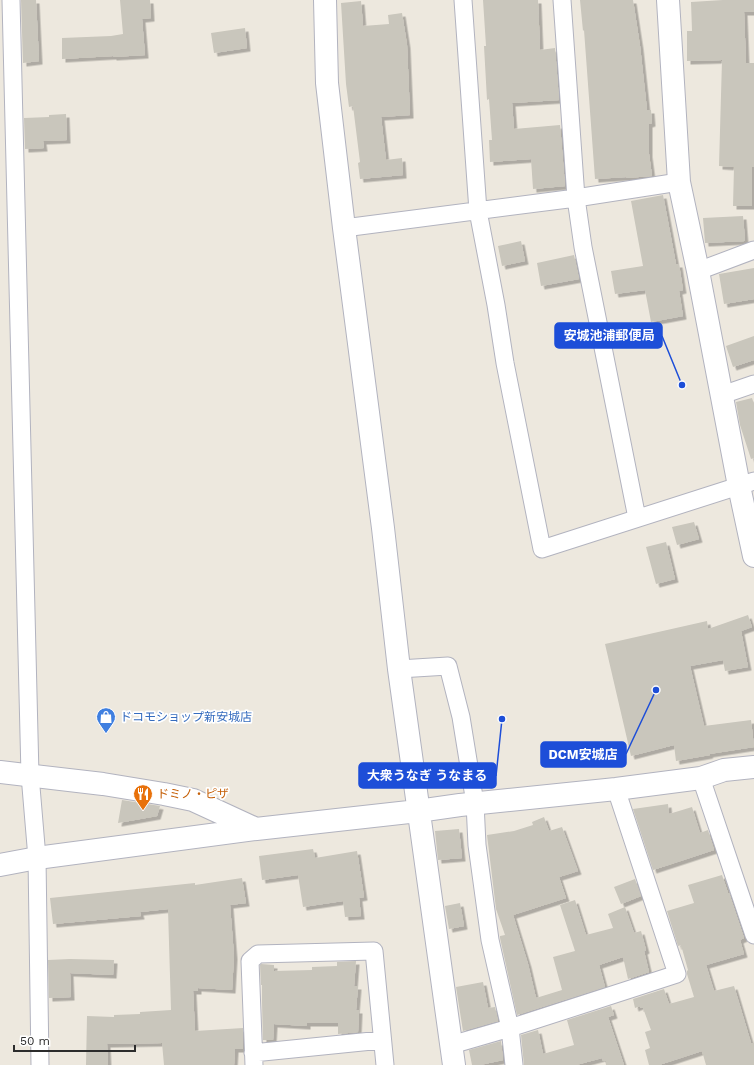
<svg xmlns="http://www.w3.org/2000/svg" width="754" height="1065" viewBox="0 0 754 1065" font-family="'Work Sans','Noto Sans JP',sans-serif">
	<style>
		.building { fill: #c9c6bc; filter: url(#shadow) }
		.lines { fill: none; stroke-linecap: round; stroke-linejoin: round }
		.street-casing { stroke: #b2b3bf; stroke-width: 19 }
		.secondary-casing { stroke: #b2b3bf; stroke-width: 24 }
		.street { stroke: #fff; stroke-width: 17 }
		.secondary { stroke: #fff; stroke-width: 22 }
		.labels { text-anchor: middle; dominant-baseline: central; stroke-width: 3.5; stroke-linejoin: round; paint-order: stroke }
		.shop-label { font-size: 12px; fill: #366cbe; stroke: #fff; text-anchor: start }
		.food-label { font-size: 12px; fill: #c56008; stroke: #fff; text-anchor: start }
		.leader { fill: none; stroke: #1d4ed8; stroke-width: 1.5 }
		.callout-dot { fill: #1d4ed8; stroke: #fff; stroke-width: 1.5 }
		.callout { fill: #1d4ed8; stroke: #1d4ed8; stroke-width: 1.5 }
		.callout-label { font-size: 13px; text-anchor: middle; font-weight: bold; fill: #fff }
	</style>
	<defs>
		<filter id="shadow"><feDropShadow dx="3.5" dy="3.5" stdDeviation="0" flood-color="#0004"/></filter>
	</defs>
	<rect width="100%" height="100%" fill="#ede8de"/>
	<path class="building" d="M21 0H36L39 61 23 63Z
		M120 0H150L151 18 142 19 145 55 113 57V56L62 59V38L111 36 123 34Z
		M483 0H538L540 50 555 48 559 100 512 103 514 129 560 125 565 186 533 189 531 159 490 162 489 140H492L489 99 487 100 484 46H486Z
		M580 0H633L640 46 647 110H651L652 123 649 124V154L652 176 626 178V177L595 179 584 30 583 31Z
		M723 0H754V12H744L746 63H754V167H752V206H733L734 167 719 166 722 60 687 61V31H692L691 2Z
		M361 1 363 26 389 24 388 15 402 13 407 45 410 115 381 117 386 160 402 158 403 175 360 179 358 163 360 162 353 106 349 107 346 84 341 3Z
		M245 28 247 48 214 53 211 33Z
		M66 114 67 140 43 141 44 148 25 149 24 118 49 117V115Z
		M663 195 676 264H679L683 290 679 291 683 316 651 322 645 290 615 294 611 271 643 266 631 201Z
		M743 216 745 241 705 243 703 218Z
		M521 241 525 261 502 266 498 246Z
		M574 255 579 279 541 286 537 263Z
		M754 268V299L724 304 719 274Z
		M754 336V360L733 367 726 346Z
		M752 398 754 404V458L751 459 740 425 736 402Z
		M694 522 699 539 677 545 672 527Z
		M666 542 675 579 656 584 646 547Z
		M748 615 752 627 741 631 748 667 725 671 723 660 690 666 704 726 751 720 754 747 709 754 710 755 676 761 674 745 631 756 605 644 707 621 708 629Z
		M122 800 160 806 157 816 118 823Z
		M668 804 669 814 692 807 700 833 708 830 714 850 653 870 633 809Z
		M544 817 549 831 562 827 578 871 559 877 566 898 513 915 528 964 536 998 562 990 553 957 575 951 560 905 575 900 586 935 613 928 608 914 625 907 634 933 641 931 646 950 644 951 649 972 628 979 623 957 599 965 605 987 517 1015 500 938V936L505 935 496 909 487 835 514 831 533 825 532 822Z
		M459 829 462 858 438 860 435 831Z
		M313 849 315 858 357 851 364 897 359 898 361 916 345 917 343 901 303 907 298 875 262 880 259 856Z
		M722 875 728 893H729L744 938 740 940 744 954 706 965 714 991 734 986 751 1043H754V1065H706L702 1051 659 1065H649L645 1050 650 1048 645 1032 651 1030 643 1008H640V1006L635 1008 633 999 664 989 669 1004 694 997 687 974V971L688 970 681 945 678 946 667 911 694 903 688 885Z
		M242 878 246 903 230 905 234 956 232 990 198 988V991H193L195 1031 243 1028V1049H235L234 1065H164L162 1043 107 1044 108 1065H86L87 1016 114 1017V1015L140 1014V1012L171 1010 168 909 140 912 141 916 53 924 50 898 195 883V885Z
		M635 879 641 896 621 904 614 887Z
		M460 903 464 926 449 929 445 906Z
		M70 959 114 960 113 975 70 973 71 997 49 998 48 960Z
		M356 961 354 986H358L356 1010H359L358 1032 338 1034V1023H307V1026L274 1024 273 1040H263L262 1002V985H261L260 965 261 964 274 965V971L312 970V967L337 966V962Z
		M483 982 488 1008 495 1007 498 1021 463 1031 456 987Z
		M611 1006 614 1015 608 1017 624 1065H606V1061H603L602 1058 576 1065H524L521 1035 538 1030 543 1054 574 1045 567 1020Z
		M501 1041 503 1060 480 1065H472L469 1050Z"/>
	<g class="lines">
		<defs>
			<path id="street" d="M11 0 30 775 37 858 40 1065
				M463 0 478 211 496 305 505 363 542 549 754 481
				M562 0 576 198 583 247 637 518
				M344 228 576 198 679 182
				M698 271 754 250
				M722 395 754 384
				M399 669 448 666 461 717 475 803 477 845 490 940 510 1028 514 1065
				M701 778 754 935
				M451 1045 510 1028 677 974 616 789
				M253 1053 382 1040
				M254 1065 250 961 258 954 374 951 385 1065"/>
			<path id="secondary" d="M325 0 327 83 344 228 383 528 399 669 454 1065
				M668 0 679 182 698 271 739 486 754 556
				M0 772 103 784 164 794 193 800 256 829
				M0 865 37 858 256 829 418 811 460 805 616 789 701 778 724 770 754 767"/>
		</defs>
		<use href="#street" class="street-casing"/>
		<use href="#secondary" class="secondary-casing"/>
		<use href="#street" class="street"/>
		<use href="#secondary" class="secondary"/>
	</g>
	<defs>
		<symbol id="shop-pin" viewBox="-11 -11 22 30"><path d="M0 17L-7.5 6A9.5 9.5 0 1 1 7.5 6Z" fill="#3f7fe0" stroke="#fff"/><path d="M-5-2.5h2.3a2.7 3.5 0 0 1 5.4 0H5L5.5 6h-11ZM-1.5-2.5h3a1.5 2.3 0 0 0-3 0Z" fill="#fff"/></symbol>
		<symbol id="restaurant-pin" viewBox="-11 -11 22 30"><path d="M0 17L-7.5 6A9.5 9.5 0 1 1 7.5 6Z" fill="#e8710a" stroke="#fff"/><path d="M-5-6h1v4h1v-4h1v4h1v-4h1v5L-1.5 .5V6h-2V.5L-5-1ZM5-6V6H3V1.5H1.5Q1.5-4 5-6Z" fill="#fff"/></symbol>
	</defs>
	<g fill-rule="evenodd">
		<use href="#shop-pin" x="95" y="706" width="22" height="30"/>
		<use href="#restaurant-pin" x="132" y="783" width="22" height="30"/>
	</g>
	<g class="labels">
		<g class="shop-label">
			<text x="120" y="717">ドコモショップ新安城店</text>
		</g>
		<g class="food-label">
			<text x="157" y="794">ドミノ・ピザ</text>
		</g>
	</g>
	<path class="leader" d="M682 385L662 336M656 690L626 754M502 719L496 776"/>
	<g class="callout-dot">
		<circle cx="682" cy="385" r="4"/>
		<circle cx="656" cy="690" r="4"/>
		<circle cx="502" cy="719" r="4"/>
	</g>
	<g class="callout">
		<rect x="555" y="323" width="107" height="25" rx="4"/>
		<rect x="541" y="742" width="85" height="25" rx="4"/>
		<rect x="359" y="763" width="137" height="25" rx="4"/>
	</g>
	<g class="callout-label">
		<text x="609" y="340">安城池浦郵便局</text>
		<text x="583" y="759">DCM安城店</text>
		<text x="427" y="780">大衆うなぎ うなまる</text>
	</g>
	<path d="M14 1045v6h121v-6" fill="none" stroke="#2c2c2c" stroke-width="2"/>
	<text x="20" y="1045" font-size="12" fill="#2c2c2c" stroke="#ffffff" stroke-width="3" paint-order="stroke">50 m</text>
</svg>
